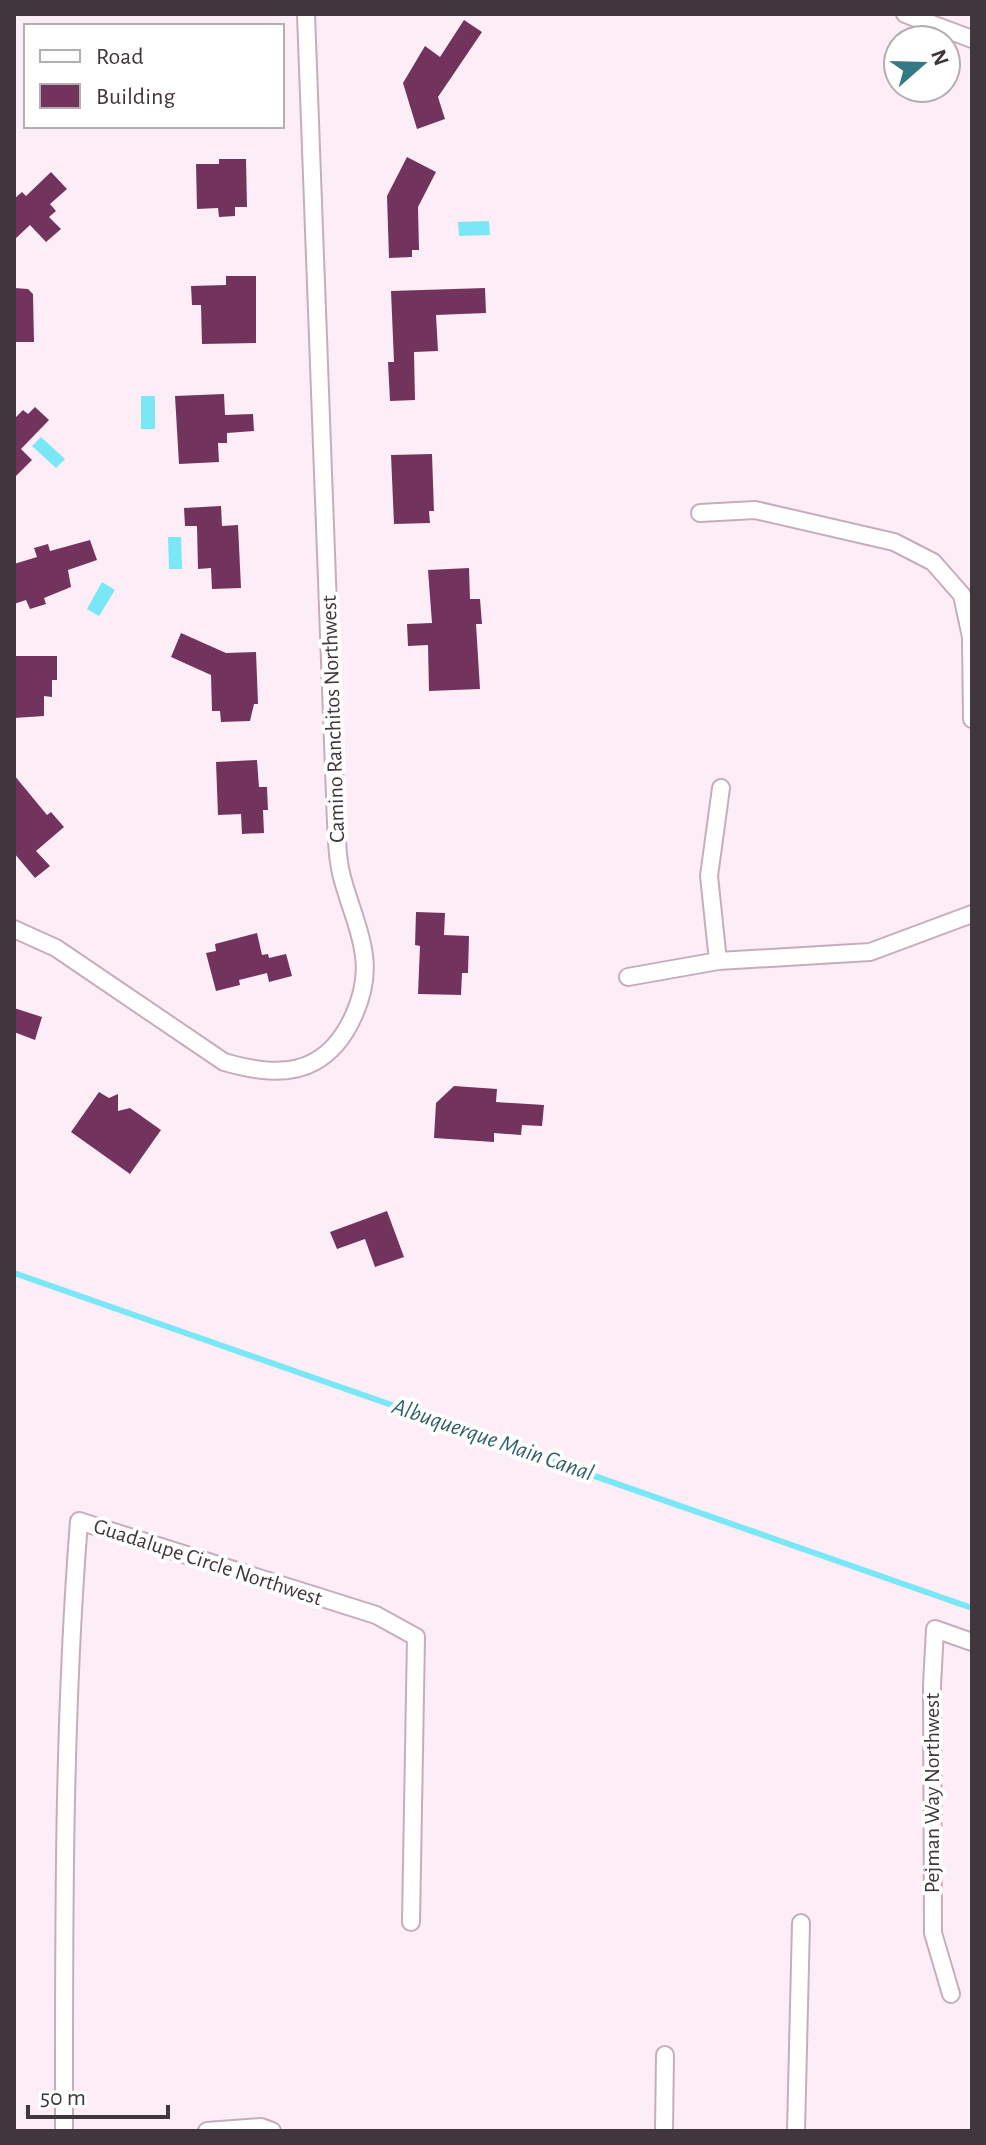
<svg xmlns="http://www.w3.org/2000/svg" width="986" height="2145" viewBox="0 0 986 2145" font-family="'Alegreya Sans',sans-serif">
	<style>
		.water { fill: #79e7f6 }
		.lines { fill: none; stroke-linecap: round; stroke-linejoin: round }
		.stream { stroke: #79e7f6; stroke-width: 6 }
		.building { fill: #72345d }
		.street-casing { stroke: #c7adbc; stroke-width: 20 }
		.street { stroke: #fff; stroke-width: 16 }
		.labels { text-anchor: middle; dominant-baseline: central; stroke-width: 8; stroke-linejoin: round; paint-order: stroke }
		.street-label { font-size: 22px; fill: #41363c; stroke: #fff }
		.water-label { font-size: 24px; font-style: italic; fill: #306066; stroke: #fff }
	</style>
	<rect width="100%" height="100%" fill="#fdedf6"/>
	<path class="water" d="M489 221 490 235 459 236 458 222Z
		M141 396H155V429H141Z
		M41 437 65 459 56 468 32 446Z
		M168 537H181L182 569H169Z
		M102 582 115 590 99 616 87 609Z"/>
	<g class="lines">
		<path class="stream" d="M14 1273 972 1608"/>
	</g>
	<path class="building" d="M464 20 482 32 438 97 445 119 417 129 403 83 425 46 440 57Z
		M407 157 436 172 418 207 419 250H412V257L389 258 387 196Z
		M219 159H246L247 207H235V216L219 217 218 208 197 209 196 164H219Z
		M51 172 67 189 50 204 56 211 49 217 61 229 46 242 30 225 14 240V199L22 192 26 196Z
		M226 276H256V343L202 344 201 305H192L191 286 226 285Z
		M14 288 28 289 33 294 34 342H14Z
		M485 288 486 313 436 315 438 351 414 352 415 400 390 401 388 362H394L391 291Z
		M224 394 225 415 253 414 254 431 227 433V443H218L219 462 179 464 175 396Z
		M35 407 49 420 21 449 32 460 14 478V419L23 410 28 414Z
		M432 454 434 511H429L430 523 394 524 391 455Z
		M221 506 222 526 238 525 241 588 212 589 211 568 198 569 197 526H185L184 508Z
		M90 540 97 560 68 570 71 587 44 598 46 604 30 609 26 600 14 604V564L37 557 34 548 48 544 50 551Z
		M469 568 470 599H480L482 624H476L480 689 429 691 428 645 408 646 407 624 432 623 428 570Z
		M181 633 226 653 256 652 258 704H254L250 721 221 722 220 711H212L211 675 171 657Z
		M15 656H57V680H52V697L44 696V716L14 718Z
		M257 760 259 787H267L268 810H263L264 833 242 834 241 814 218 815 216 762Z
		M14 775 47 815 51 812 64 827 36 851 50 866 35 878 14 853Z
		M416 912 445 913 444 935 469 936 468 973H462L461 995 418 994 420 946 415 945Z
		M257 933 262 955 268 954 269 958 286 954 292 976 269 982 267 973 239 980 240 985 216 991 206 953 216 951 215 944Z
		M14 1008 42 1017 35 1040 14 1032Z
		M454 1086 497 1089 496 1102 544 1105 542 1126 522 1125 521 1135 494 1133V1142L434 1138 436 1103Z
		M99 1092 109 1098 118 1094V1111L130 1108 161 1130 130 1174 71 1132Z
		M387 1211 404 1257 375 1267 365 1239 337 1249 330 1232Z"/>
	<g class="lines">
		<defs>
			<path id="street" d="M905 14 972 39
				M700 513 755 510 894 542 933 562 962 595 971 637 972 719
				M14 929 56 948 224 1062C252 1070 287 1077 314 1062 348 1044 369 992 364 956 361 928 347 900 341 873 337 857 337 839 336 823L306 14
				M718 961 709 876 721 788
				M628 977 718 961 870 952 972 914
				M951 1994 933 1933 932 1685 935 1629 972 1642
				M64 2131C64 1926 63 1725 79 1521L376 1615 416 1637 411 1922
				M207 2131 261 2127 272 2131
				M664 2131 665 2055
				M796 2131 801 1923"/>
		</defs>
		<use href="#street" class="street-casing"/>
		<use href="#street" class="street"/>
	</g>
	<g class="labels">
		<g class="street-label">
			<text transform="translate(333 719) rotate(-92)">Camino Ranchitos Northwest</text>
			<text transform="translate(208 1562) rotate(18)">Guadalupe Circle Northwest</text>
			<text transform="translate(932 1793) rotate(-90)">Pejman Way Northwest</text>
		</g>
		<g class="water-label">
			<text transform="translate(493 1440) rotate(19)">Albuquerque Main Canal</text>
		</g>
	</g>
	<rect width="986" height="2145" fill="none" stroke="#41363c" stroke-width="32"/>
	<rect x="24" y="24" width="260" height="104" fill="#ffffff" stroke="#b3afb1" stroke-width="2"/>
	<rect x="40" y="50" width="40" height="12" fill="#ffffff" stroke="#b3afb1" stroke-width="2"/>
	<text x="96" y="64" font-size="24" fill="#41363c">Road</text>
	<rect x="40" y="84" width="40" height="24" fill="#72345d" stroke="#b3afb1" stroke-width="2"/>
	<text x="96" y="104" font-size="24" fill="#41363c">Building</text>
	<g transform="translate(922 64) rotate(70)"><circle r="38" fill="#ffffff" stroke="#b3afb1" stroke-width="2"/>
	<path d="M0-6L14 30L0 20L-14 30Z" fill="#337a84"/>
	<text y="-12" font-size="22" font-weight="bold" text-anchor="middle" fill="#41363c">N</text>
	</g>
	<path d="M28 2105v12h140v-12" fill="none" stroke="#41363c" stroke-width="4"/>
	<text x="40" y="2105" font-size="24" fill="#41363c" stroke="#ffffff" stroke-width="6" paint-order="stroke">50 m</text>
</svg>
